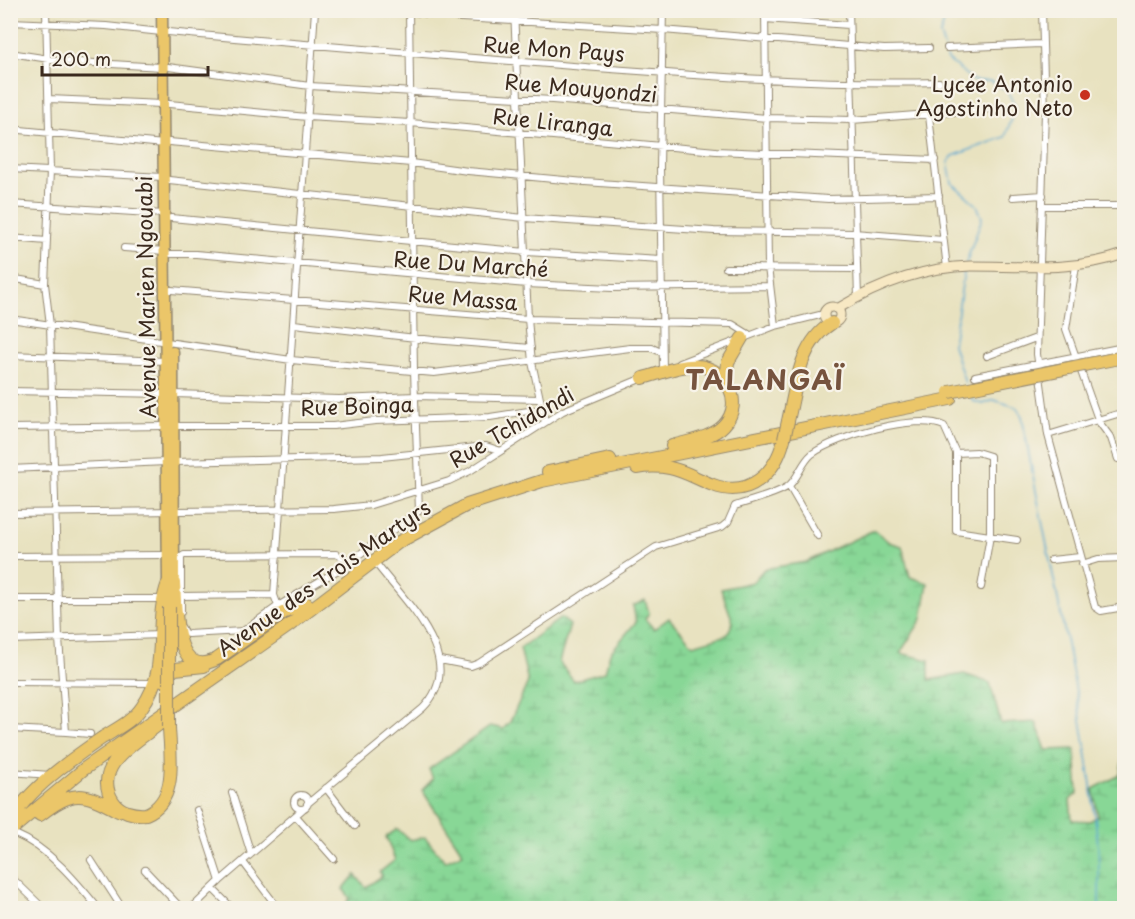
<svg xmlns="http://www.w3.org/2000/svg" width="1135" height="919" viewBox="0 0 1135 919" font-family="'Playpen Sans',sans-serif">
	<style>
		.wetland { fill: url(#wetland-marsh); stroke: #62805a; stroke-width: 1.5 }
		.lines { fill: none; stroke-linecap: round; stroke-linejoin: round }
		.stream { stroke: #55a6d0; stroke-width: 1.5 }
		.street-casing { stroke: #92866f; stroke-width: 8 }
		.secondary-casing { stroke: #92866f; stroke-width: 11 }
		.primary-casing { stroke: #92866f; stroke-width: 13 }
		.highway-casing { stroke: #92866f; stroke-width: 14 }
		.street { stroke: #fff; stroke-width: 6 }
		.secondary { stroke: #f7e8c3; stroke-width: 9 }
		.primary { stroke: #ebc669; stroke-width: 10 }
		.highway { stroke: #ebc669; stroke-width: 12 }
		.highway-bridge-casing { stroke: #92866f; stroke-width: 14; stroke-linecap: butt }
		.highway-bridge { stroke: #ebc669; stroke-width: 12 }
		.poi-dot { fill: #c8321e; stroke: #f7f3e8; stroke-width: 2 }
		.labels { text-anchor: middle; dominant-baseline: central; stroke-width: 4.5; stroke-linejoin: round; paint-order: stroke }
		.street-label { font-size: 21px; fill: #3b2a1e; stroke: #f7f3e8 }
		.poi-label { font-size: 21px; fill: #3b2a1e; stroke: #f7f3e8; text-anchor: end }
		.district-label { font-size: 27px; font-weight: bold; letter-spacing: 1.5px; fill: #76533e; stroke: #f7f3e8 }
	</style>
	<defs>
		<pattern id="wetland-marsh" width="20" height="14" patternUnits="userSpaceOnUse" patternTransform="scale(1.5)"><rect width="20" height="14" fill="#88d796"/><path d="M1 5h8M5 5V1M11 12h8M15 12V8" fill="none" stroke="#76b981"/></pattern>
	</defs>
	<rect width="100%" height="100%" fill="#f7f3e8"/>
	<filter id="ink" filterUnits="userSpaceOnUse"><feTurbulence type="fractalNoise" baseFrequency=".0167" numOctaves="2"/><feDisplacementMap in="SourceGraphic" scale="12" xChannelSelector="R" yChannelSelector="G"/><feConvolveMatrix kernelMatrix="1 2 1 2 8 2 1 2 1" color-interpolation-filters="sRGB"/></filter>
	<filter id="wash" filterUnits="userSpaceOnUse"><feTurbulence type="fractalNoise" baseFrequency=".008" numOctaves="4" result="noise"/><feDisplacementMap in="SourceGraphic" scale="24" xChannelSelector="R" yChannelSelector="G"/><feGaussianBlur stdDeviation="1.35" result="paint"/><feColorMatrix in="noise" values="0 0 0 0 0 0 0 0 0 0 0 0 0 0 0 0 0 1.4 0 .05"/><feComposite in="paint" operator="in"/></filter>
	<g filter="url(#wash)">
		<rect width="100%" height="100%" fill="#e8e2c0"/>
		<path class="wetland" d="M874 530 889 542 902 546 910 577 928 583 922 619 900 653 929 660V680L964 674 990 683 1001 724 1036 722 1046 750 1075 749 1078 793 1070 800 1072 820 1090 821 1098 816 1093 789 1120 775 1124 751V908H343L350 898 343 889 355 875 366 887 382 876 380 872 395 860 386 837 397 829 410 840 425 837 445 861 463 853 422 790 433 779 429 769 491 726 503 729 510 722 528 682 520 648 561 618 570 625 559 662 574 681 605 672 610 653 636 622 633 606 645 600 649 613 645 619 654 629 669 618 693 645 727 635 733 622 721 589 753 582 764 569 806 562Z"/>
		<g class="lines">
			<path class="stream" d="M948 10 940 35 948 60 974 81H990L1007 90 1016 108 1005 137 953 156 948 162 952 183 977 205 982 218 966 263
				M964 271 953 345 965 383
				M969 393 973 401 983 404 994 400 1016 407 1022 416C1046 556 1083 694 1097 836 1100 860 1099 884 1099 908"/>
		</g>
	</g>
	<g filter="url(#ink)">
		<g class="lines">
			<defs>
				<path id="street" d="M46 10 50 171 45 284 50 325 59 639 66 732 90 734
					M514 10 528 319 532 362 545 422
					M663 10 660 167 663 369
					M765 10 768 267 775 326
					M849 10 858 297
					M1042 10 1045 112 1037 354 1048 435 1095 607 1101 611 1124 607
					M406 11 462 18 663 30 884 49 929 48
					M765 19 849 25
					M10 22 106 26 161 32
					M168 32C307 45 446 56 585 67 703 76 820 85 939 82
					M947 48 1041 44
					M10 53 62 61 161 67
					M168 67 310 86 552 100 767 118 852 120 992 109
					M49 99 162 104
					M169 104 307 117 411 123 716 151 935 160
					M929 116 947 268
					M10 129 164 144
					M169 142 411 163 468 171 585 182 828 199 939 196
					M10 169 163 177
					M169 180 524 218 714 231 854 233 943 240
					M1013 197 1043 195
					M10 204 164 214
					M1043 206H1124
					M171 218 526 252 661 260
					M10 238 47 241
					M124 248 165 251
					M171 254H196L527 284 612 288 770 286
					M1076 266 1066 329 1099 422 1111 438 1118 459
					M726 268 855 269
					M10 278 45 284
					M171 290 528 319 732 324 750 335
					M10 319 291 360 434 373 630 348H652L661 352
					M294 324 433 340 531 348
					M10 355 166 361
					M987 356 1036 338
					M679 363 775 326 824 314
					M975 376 1124 347
					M10 391 166 394
					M174 394 339 399 416 396 539 399
					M174 426H333L375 421 490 417 541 409
					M10 428 166 426
					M1048 435 1124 412
					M956 453 977 452 990 456V536L981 587
					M175 462 382 457 486 446 501 451
					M10 469 166 462
					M789 486 818 536
					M10 513 334 509 371 505 449 481 470 471 563 411 645 377
					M10 556 167 555
					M1051 560 1080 557
					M1082 564 1098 559 1124 558
					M181 596 274 595
					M10 599H163
					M278 606 274 595 315 10
					M181 612V557L184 555 336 554 348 560
					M182 628 184 633 188 634 243 631 278 606 338 570 419 511 414 371 409 10
					M10 640 161 635
					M440 660 471 666 479 663 656 547 722 527 728 522 735 506C751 500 772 496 787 487 798 480 801 463 812 454 836 436 917 413 944 426L956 453V531L1017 540
					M10 682 154 683
					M10 729 66 732
					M10 772 50 775
					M326 788 355 826
					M232 793 251 854
					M294 802a7 7 0 1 1 14 0a7 7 0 1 1-14 0Z
					M307 804 423 708C471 660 403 600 374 561
					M197 810 220 881
					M296 816 334 859
					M15 834C49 848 76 881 98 908
					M91 860 122 908
					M243 862 278 908
					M145 870 181 908
					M10 876 43 908
					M213 889 232 908
					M192 908 220 881 303 809"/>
				<path id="secondary" d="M824 315a8 8 0 1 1 16 0a8 8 0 1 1-16 0Z
					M837 309C877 285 924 267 971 266 1024 266 1073 272 1124 254"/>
				<path id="primary" d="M162 10 168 583
					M173 352 174 577"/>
				<path id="highway" d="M643 378C659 374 681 364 698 366 726 368 745 402 724 425 712 438 689 441 672 446
					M726 381 728 362 742 338
					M788 421C796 387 799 343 832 323
					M637 468C648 466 659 466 670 468 685 471 699 480 713 485 750 499 776 472 784 439
					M548 472 610 459
					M174 583C176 606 173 682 217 659L283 613 306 603
					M162 680 175 669 204 666
					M158 725C135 743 91 767 113 801 120 812 134 815 146 814 179 800 170 756 169 727
					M40 815C73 790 82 791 118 811
					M11 821C27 790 73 758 102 738 116 729 133 721 142 707 171 667 152 625 168 583
					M10 831 84 769 290 625 399 542 467 505 542 481 950 399"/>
			</defs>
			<use href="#street" class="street-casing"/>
			<use href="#secondary" class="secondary-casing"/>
			<use href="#primary" class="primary-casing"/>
			<use href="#highway" class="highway-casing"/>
			<use href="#street" class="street"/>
			<use href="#secondary" class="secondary"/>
			<use href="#primary" class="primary"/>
			<use href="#highway" class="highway"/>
			<defs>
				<path id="highway-bridge" d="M949 392 1124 357
					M784 439 788 421
					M169 607V727"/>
			</defs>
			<use href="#highway-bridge" class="highway-bridge-casing"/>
			<use href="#highway-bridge" class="highway-bridge"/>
		</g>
	</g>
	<circle class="poi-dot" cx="1085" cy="95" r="6"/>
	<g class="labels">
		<g class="street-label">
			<text transform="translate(554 48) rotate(4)">Rue Mon Pays</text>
			<text transform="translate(581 87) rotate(5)">Rue Mouyondzi</text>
			<text transform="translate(553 121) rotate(6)">Rue Liranga</text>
			<text transform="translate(471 263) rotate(4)">Rue Du Marché</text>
			<text transform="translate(145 297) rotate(-91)">Avenue Marien Ngouabi</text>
			<text transform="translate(463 297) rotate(5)">Rue Massa</text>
			<text transform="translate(357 405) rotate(-2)">Rue Boinga</text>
			<text transform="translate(511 426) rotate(-30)">Rue Tchidondi</text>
			<text transform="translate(323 577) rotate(-35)">Avenue des Trois Martyrs</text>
		</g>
		<g class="poi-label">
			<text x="1073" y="83">Lycée Antonio<tspan x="1073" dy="24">Agostinho Neto</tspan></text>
		</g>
		<g class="district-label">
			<text x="765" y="378">TALANGAÏ</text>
		</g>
	</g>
	<rect width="1135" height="919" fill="none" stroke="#f7f3e8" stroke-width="36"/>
	<path d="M42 66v9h166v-9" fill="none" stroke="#3b2a1e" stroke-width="3"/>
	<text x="51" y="66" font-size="18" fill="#3b2a1e" stroke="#f7f3e8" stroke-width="4.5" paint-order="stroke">200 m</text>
</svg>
